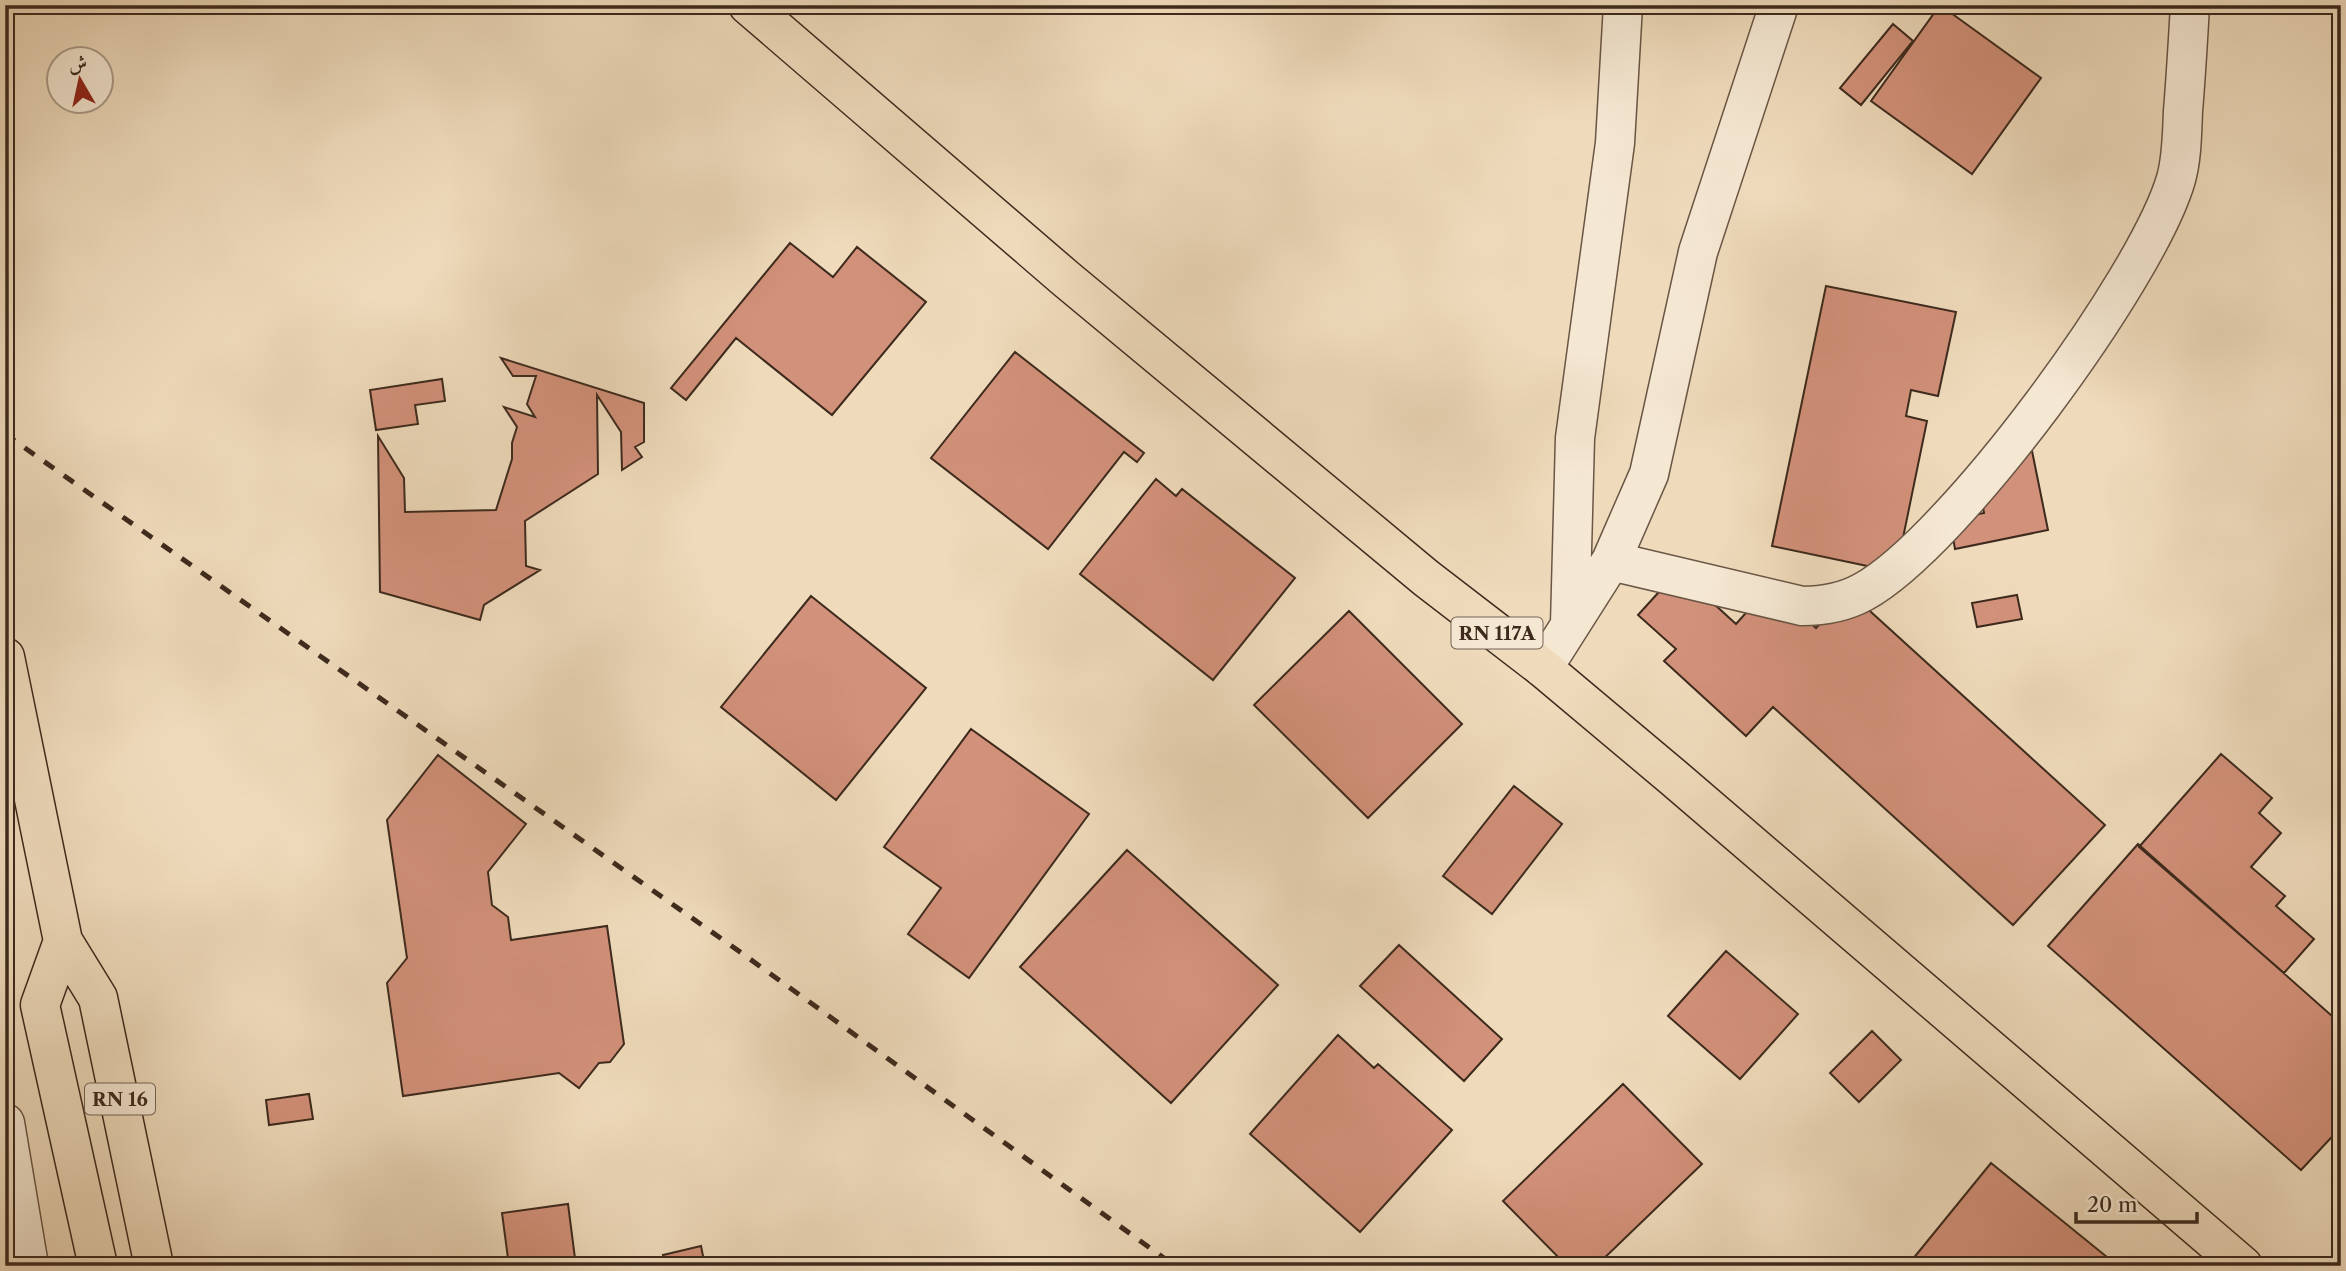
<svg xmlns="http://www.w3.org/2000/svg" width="2346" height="1271" viewBox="0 0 2346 1271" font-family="'Libre Caslon Text',Amiri,serif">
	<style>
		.building { fill: #d2917a; stroke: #3d2a1d; stroke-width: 2 }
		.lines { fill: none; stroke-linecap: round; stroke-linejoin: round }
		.minor-casing { stroke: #6a5645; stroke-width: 41 }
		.major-casing { stroke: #3d2a1d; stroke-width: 41 }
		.minor { stroke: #f5e8d3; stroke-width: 38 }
		.major { stroke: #efdbbc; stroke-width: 38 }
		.rail { stroke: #3d2a1d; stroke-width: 5; stroke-dasharray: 12 12; stroke-linecap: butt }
		.labels { text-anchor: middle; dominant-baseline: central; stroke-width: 7; stroke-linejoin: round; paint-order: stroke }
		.shield { fill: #f5e8d3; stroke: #746354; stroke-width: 2 }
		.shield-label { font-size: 19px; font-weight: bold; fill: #3d2a1d }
	</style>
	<rect width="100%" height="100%" fill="#efdbbc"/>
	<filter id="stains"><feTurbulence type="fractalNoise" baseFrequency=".00286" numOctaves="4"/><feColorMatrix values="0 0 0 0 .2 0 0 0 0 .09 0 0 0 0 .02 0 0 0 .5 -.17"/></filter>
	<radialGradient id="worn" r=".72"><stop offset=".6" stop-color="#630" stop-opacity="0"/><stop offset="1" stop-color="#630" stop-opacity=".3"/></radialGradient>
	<path class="building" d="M1940 5 2041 78 1972 174 1871 101Z
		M1893 24 1913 41 1861 105 1840 88Z
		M790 243 833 277 857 247 926 302 832 415 736 338 686 400 671 388Z
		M1826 286 1956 312 1938 396 1911 390 1906 416 1927 421 1896 572 1772 546Z
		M1015 352 1144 453 1137 462 1124 452 1048 549 931 458Z
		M501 358 644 403V442L635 447 642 457 622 470 621 432 597 395 598 474 525 521 526 566 540 570 484 605 480 620 380 592 378 436 404 478 405 512 496 510 512 459V443L517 427 504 407 535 417 527 404 536 376H513Z
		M442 379 445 401 415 405 418 424 376 430 370 390Z
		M2030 441 2048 530 1955 549 1950 520 1984 513 1978 479Z
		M1156 479 1176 496 1182 489 1295 578 1213 680 1080 574Z
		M1678 571 1736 624 1770 586 1816 628 1849 592 2105 825 2013 925 1773 707 1746 736 1664 661 1676 649 1638 615Z
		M2017 595 2022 619 1977 627 1972 603Z
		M811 596 926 688 836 800 721 707Z
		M1349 611 1462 724 1368 818 1254 705Z
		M971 729 1089 814 969 978 908 934 941 888 884 847Z
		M2221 754 2272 798 2259 813 2281 833 2251 867 2285 896 2276 906 2314 939 2284 973 2139 847Z
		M438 755 526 824 488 872 492 905 508 917 511 940 607 926 624 1044 610 1062 599 1063 579 1088 559 1073 403 1096 387 983 407 958 387 820Z
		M1514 786 1562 824 1492 914 1443 876Z
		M2138 844 2341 1024V1127L2301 1170 2048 946Z
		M1127 850 1278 985 1171 1103 1020 967Z
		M1399 945 1502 1039 1464 1081 1360 986Z
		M1726 951 1798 1014 1740 1079 1668 1016Z
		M1872 1031 1901 1060 1859 1102 1830 1073Z
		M1338 1035 1374 1068 1378 1064 1452 1130 1360 1232 1250 1134Z
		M1623 1084 1702 1164 1596 1266H1567L1503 1201Z
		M309 1094 313 1119 269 1125 266 1100Z
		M1991 1163 2118 1266H1919L1912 1260Z
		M568 1204 576 1266H509L502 1213Z
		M701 1246 705 1266H666L663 1255Z"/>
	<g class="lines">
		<defs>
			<path id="minor" d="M1611 561 1802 606C1824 606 1843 603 1863 592 1953 543 2147 279 2176 179 2182 158 2182 133 2183 111 2186 76 2188 40 2190 5
				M1570 625 1575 438 1615 143 1623 5
				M1543 668 1611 561 1649 474 1698 252 1779 5
				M5 1123 29 1266"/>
			<path id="major" d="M748 5 1065 278 1426 578 1543 668 1674 778 2243 1266
				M5 657 63 941 98 998 154 1266
				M63 941 40 1005 98 1266"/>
		</defs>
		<use href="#minor" class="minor-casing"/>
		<use href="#major" class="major-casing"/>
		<use href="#minor" class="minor"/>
		<use href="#major" class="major"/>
		<path class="rail" d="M5 434 743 954 1175 1266"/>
	</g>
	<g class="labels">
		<g class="shield">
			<rect x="1451.5" y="617.5" width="91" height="31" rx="5"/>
			<rect x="85" y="1083.5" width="70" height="31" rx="5"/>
		</g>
		<g class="shield-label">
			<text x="1497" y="633">RN 117A</text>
			<text x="120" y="1099">RN 16</text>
		</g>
	</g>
	<rect width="2346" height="1271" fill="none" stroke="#efdbbc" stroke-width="28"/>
	<rect x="7" y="7" width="2332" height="1257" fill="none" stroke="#3d2a1d" stroke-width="3.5"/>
	<rect x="14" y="14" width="2318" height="1243" fill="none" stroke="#3d2a1d" stroke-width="2"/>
	<g transform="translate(80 80) rotate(351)"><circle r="33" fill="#f5e8d3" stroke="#ab9c8a" stroke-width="2"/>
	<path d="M0-5L12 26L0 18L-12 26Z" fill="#8f2418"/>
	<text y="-10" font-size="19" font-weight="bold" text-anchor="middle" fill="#3d2a1d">ش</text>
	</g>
	<path d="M2076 1212v10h121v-10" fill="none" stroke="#3d2a1d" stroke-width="3.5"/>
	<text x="2087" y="1212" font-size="21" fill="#3d2a1d" stroke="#f5e8d3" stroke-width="5" paint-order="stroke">20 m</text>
	<rect width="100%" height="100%" filter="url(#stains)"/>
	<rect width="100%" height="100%" fill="url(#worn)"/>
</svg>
